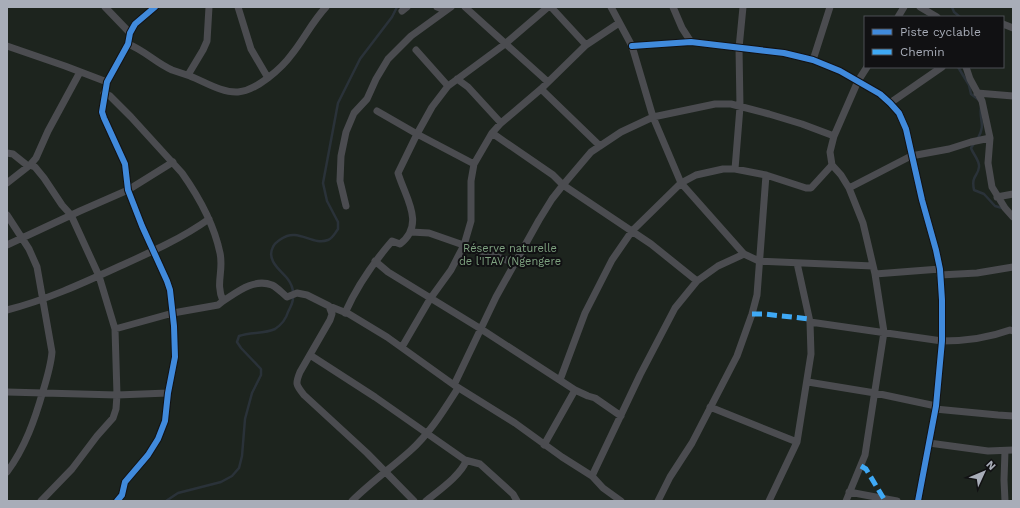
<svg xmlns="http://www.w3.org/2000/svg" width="1020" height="508" viewBox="0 0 1020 508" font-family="'Work Sans',sans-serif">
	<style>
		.green { fill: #1d241e; fill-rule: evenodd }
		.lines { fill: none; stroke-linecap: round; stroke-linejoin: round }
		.stream { stroke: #2a3239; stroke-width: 2.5 }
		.minor { stroke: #4b4c50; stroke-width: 7 }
		.quiet { stroke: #3fa9f5; stroke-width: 5; stroke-dasharray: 10 5; stroke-linecap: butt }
		.cycleway-casing { stroke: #111113; stroke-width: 8 }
		.cycleway { stroke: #408adc; stroke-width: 6 }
		.labels { text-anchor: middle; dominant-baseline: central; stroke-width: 4; stroke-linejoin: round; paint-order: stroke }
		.park-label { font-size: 11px; fill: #7fa381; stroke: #111113 }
	</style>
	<rect width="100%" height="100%" fill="#171717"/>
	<path class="green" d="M7 7H1013V501H7ZM865 17H1003V67H865Z"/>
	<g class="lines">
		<path class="stream" d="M952 7 954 12 960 17
			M958 67 969 85 971 94 979 100
			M978 138C986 124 979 121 981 107
			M975 142 971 148C973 154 980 161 979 167 978 177 971 175 974 190L984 194 995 206 1002 208
			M1013 316V324
			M166 501 178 493 221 482 232 476 239 468 242 456 245 419 252 393 261 375V369L241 348 237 342 239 336C251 332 264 334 275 329 281 325 286 319 288 312 290 308 293 303 293 298 294 291 291 283 287 278 280 270 266 260 273 247 274 244 278 241 281 239 298 227 312 246 328 240 333 238 335 233 338 229V222L327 201 323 183 338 103 360 59 392 17 397 7"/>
		<path class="minor" d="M105 7 130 33
			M238 7 251 49 268 78
			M437 7 445 10
			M465 7 548 82
			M551 7 586 45
			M611 7 632 46 653 117 681 183 744 254 759 261 873 266
			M673 7 682 28 691 42
			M920 7 937 17
			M402 11 407 7
			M898 17 904 7
			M1003 24 1013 28
			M128 44C144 50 156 63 172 70 178 72 184 74 190 76 205 82 222 93 238 92 256 91 282 68 292 54 304 39 312 22 326 7
			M7 46 65 66 107 82
			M632 46 691 42 784 53 813 60 840 71 880 94 890 103 899 113 906 129 922 200 936 250 940 269 942 300V341L936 406 918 501
			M416 50 448 86
			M813 60 830 7
			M966 67 970 79 982 101 990 138 988 163 992 187 1005 208 1013 217
			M188 75 203 50 207 41 209 7
			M457 79 468 87 501 123
			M541 89 600 146
			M104 93 110 96 131 117 182 173C199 197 214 224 220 253 224 271 215 283 223 301L218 305 173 313 115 329
			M977 93 1013 96
			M890 103 942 67
			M377 111 417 134 474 164
			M492 133 553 175 563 185 651 244 697 281
			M7 153 13 154 28 166
			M30 165 35 167 44 178 62 205 71 215 99 276 115 329 117 395 116 409 113 418 97 436 72 469 41 501
			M735 169 740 107 739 48 743 7
			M7 183 30 165 36 158 48 131 80 72
			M849 188 911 156 949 149 971 142 990 138
			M997 197 1013 194
			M346 206 340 181 341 156 346 132 354 113 367 99 376 79 388 59 411 36 451 7
			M7 215 29 249 37 267 52 352C51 365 47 378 43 391 35 419 25 448 7 472
			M411 232 429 233 515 263
			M7 245 80 211 128 190 173 162
			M375 261 388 272 481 329 575 390 588 396 595 398 621 416
			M875 274 940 269
			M940 275 977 273 1013 267
			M223 301C237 292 254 278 272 285 278 288 282 293 287 297L297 293 307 295 329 306 349 314 387 337 454 385 515 423 562 457 592 476 603 488 621 501
			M329 306 332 314 330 320 300 372C295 384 296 385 304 395L367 453 414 501
			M7 310C46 300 81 284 118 267 149 253 181 239 209 219
			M345 313C357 286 373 263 392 241L400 244C426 224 405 197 398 173L417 134 432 107 448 86 505 44 548 7
			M810 322 942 341C965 341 988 338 1010 330L1013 331
			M402 347 430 299 451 270 464 245 471 221V181L474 164 492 133 501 123 541 89 586 45 619 23
			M310 355 375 397 465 460 480 464 513 494 517 501
			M560 380 585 313 612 260 632 231 681 183 696 175 723 169H735L766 175 806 188H811L832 165
			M808 382 875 393 936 406
			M454 385 496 297 539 220 552 199 563 185 591 152 621 132 653 117 715 104H731L769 114 802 124 834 136
			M7 392 117 395 168 393
			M710 407 797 442
			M935 409 998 415 1013 416
			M929 443 988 451 1013 450
			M544 445 575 390
			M1005 451 1004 480 1005 501
			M592 476 640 375 675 308 697 281 718 266 744 254
			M849 492 897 501
			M117 501 122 495 125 482 148 455 158 439 165 421 168 393 175 357 174 326 170 290 167 281 142 226 128 190 125 164 104 118 102 112 107 82 128 44 130 33 135 24 155 7
			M352 501C370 483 391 468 410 451 430 433 444 410 458 388
			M426 501C438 491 461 475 466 461
			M658 501 670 477 692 443 737 356 752 314 757 295 766 175
			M769 501 797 442 811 354 810 322 797 263
			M846 501 865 455 884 332 875 274 863 223 849 188 841 175 832 165 830 152 834 136 858 81 867 67"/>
		<path class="quiet" d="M752 314H764L810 319
			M861 466 866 469 884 499"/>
		<defs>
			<path id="cycleway" d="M632 46 691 42 784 53 813 60 840 71 880 94 890 103 899 113 906 129 922 200 936 250 940 269 942 300V341L936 406 918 501
				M117 501 122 495 125 482 148 455 158 439 165 421 168 393 175 357 174 326 170 290 167 281 142 226 128 190 125 164 104 118 102 112 107 82 128 44 130 33 135 24 155 7"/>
		</defs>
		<use href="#cycleway" class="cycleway-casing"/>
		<use href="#cycleway" class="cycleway"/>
	</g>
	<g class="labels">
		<g class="park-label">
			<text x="510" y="248">Réserve naturelle<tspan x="510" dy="13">de l'ITAV (Ngengere</tspan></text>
		</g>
	</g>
	<rect width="1020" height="508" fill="none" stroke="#a8adb8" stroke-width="16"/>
	<rect x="864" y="16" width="140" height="52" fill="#111113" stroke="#4d4f55"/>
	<rect x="872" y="29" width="20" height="6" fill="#408adc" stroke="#4d4f55"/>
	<text x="900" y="36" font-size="12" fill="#a8adb8">Piste cyclable</text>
	<rect x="872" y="49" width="20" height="6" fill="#3fa9f5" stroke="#4d4f55"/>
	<text x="900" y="56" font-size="12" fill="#a8adb8">Chemin</text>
	<g transform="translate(984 472) rotate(46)" stroke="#111113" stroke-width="3" paint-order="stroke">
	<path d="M0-3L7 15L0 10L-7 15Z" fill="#a8adb8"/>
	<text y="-6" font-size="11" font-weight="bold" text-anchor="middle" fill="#a8adb8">N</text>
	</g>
</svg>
